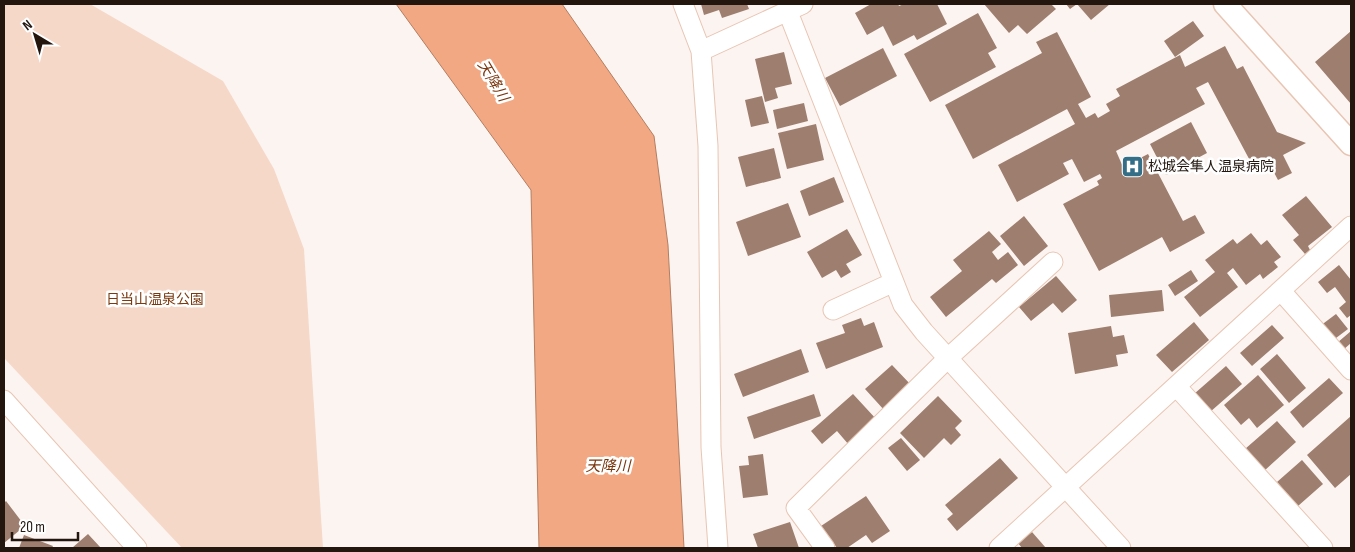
<svg xmlns="http://www.w3.org/2000/svg" width="1355" height="552" viewBox="0 0 1355 552" font-family="'Sofia Sans Condensed','Noto Sans JP',sans-serif">
	<style>
		.green { fill: #f6d8c9 }
		.water { fill: #f2a983; stroke: #b47d60 }
		.building { fill: #9e7e6e }
		.lines { fill: none; stroke-linecap: round; stroke-linejoin: round }
		.minor-casing { stroke: #e8c5b3; stroke-width: 21 }
		.tertiary-casing { stroke: #e8c5b3; stroke-width: 25 }
		.minor { stroke: #fff; stroke-width: 19 }
		.tertiary { stroke: #fff; stroke-width: 22 }
		.labels { text-anchor: middle; dominant-baseline: central; stroke-width: 5; stroke-linejoin: round; paint-order: stroke }
		.poi-label { font-size: 14px; fill: #22160f; stroke: #fff; text-anchor: start }
		.park-label { font-size: 14px; fill: #7a390f; stroke: #fff }
		.water-label { font-size: 15px; font-style: italic; fill: #79370e; stroke: #fff }
	</style>
	<rect width="100%" height="100%" fill="#fcf4f1"/>
	<path class="green" d="M4 4H90L223 81 274 169 304 249 323 548H182L4 358Z"/>
	<path class="water" d="M396 4H562L654 136 668 245 684 548H539L531 190Z"/>
	<path class="building" d="M701 4H747L749 9 722 18 719 10 704 15Z
		M871 4H898L899 6 904 4H937L947 24 917 40 914 35 893 46 883 26 867 35 855 13Z
		M984 4H1051L1056 9 1027 34 1018 25 1009 33Z
		M1066 4H1110L1091 20 1077 4 1070 9Z
		M978 13 997 48 988 53 996 67 930 102 904 54Z
		M1193 21 1204 36 1175 57 1164 41Z
		M1351 31V104L1315 62Z
		M1057 32 1091 97 1078 104 1086 118 1095 113 1098 118 1110 111 1106 104 1120 96 1116 89 1180 55 1185 67 1225 46 1237 69 1243 66 1277 132 1306 143 1283 155 1292 173 1278 180 1269 163 1255 170 1208 82 1196 88 1205 104 1116 151 1123 167 1148 154 1183 221 1195 215 1205 233 1170 252 1162 237 1099 271 1063 204 1099 185 1097 181 1102 178 1100 174 1084 182 1072 159 1063 163 1069 174 1017 202 998 165 1075 124 1067 109 973 159 945 105 1042 53 1036 42Z
		M883 48 897 76 840 106 825 78Z
		M784 52 792 84 775 88 778 98 765 102 755 59Z
		M762 96 769 123 751 127 745 100Z
		M804 103 808 121 777 129 773 110Z
		M1191 122 1207 153 1166 175 1150 144Z
		M816 124 824 160 787 169 778 133Z
		M774 148 781 178 746 187 738 157Z
		M834 177 844 202 809 216 800 191Z
		M1306 196 1332 227 1308 246 1310 250 1305 254 1293 240 1299 235 1282 215Z
		M788 203 801 237 748 256 736 222Z
		M1024 216 1048 246 1024 266 1000 236Z
		M847 229 862 255 846 264 851 272 841 278 836 270 822 278 807 252Z
		M989 231 1001 244 992 252 998 260 1008 252 1018 265 996 283 992 279 946 317 930 297 962 271 953 260Z
		M1251 233 1261 245 1267 240 1281 257 1274 262 1278 267 1263 279 1260 274 1246 285 1233 268 1227 273 1238 287 1200 317 1184 297 1215 272 1205 260 1233 239 1237 244Z
		M1339 265 1351 280V315L1347 318 1339 308 1346 302 1335 287 1327 293 1318 282Z
		M1191 270 1198 281 1175 296 1168 285Z
		M1056 276 1077 300 1062 313 1053 303 1031 321 1019 307Z
		M1162 290 1164 311 1111 317 1109 295Z
		M1336 314 1348 329 1332 341 1320 326Z
		M861 318 864 326 874 322 883 347 826 369 816 343 845 333 842 325Z
		M1194 322 1209 340 1172 372 1156 355Z
		M1272 325 1284 338 1252 366 1240 353Z
		M1111 326 1113 337 1124 335 1128 353 1116 355 1118 366 1075 374 1068 333Z
		M1351 331V343L1343 350 1337 343Z
		M801 349 809 372 743 397 734 374Z
		M1277 354 1306 388 1289 403 1260 369Z
		M892 365 912 386 885 411 865 389Z
		M1226 366 1242 384 1210 412 1194 394Z
		M1258 375 1284 405 1257 428 1249 418 1241 425 1224 405Z
		M1329 378 1343 393 1303 428 1290 412Z
		M814 394 821 416 754 439 747 417Z
		M853 394 877 420 849 445 837 431 822 444 811 431Z
		M938 396 962 421 955 428 961 435 951 445 944 438 924 458 900 433Z
		M1351 416V474L1335 488 1307 455Z
		M1277 421 1296 442 1264 471 1245 449Z
		M901 438 920 460 907 471 888 448Z
		M763 454 768 495 743 498 739 466 749 465 748 456Z
		M1000 458 1018 478 957 531 947 519 953 514 945 505Z
		M1302 460 1323 484 1298 506 1277 482Z
		M866 496 890 531 872 543 866 535 847 548H837L821 526Z
		M6 501 25 526 4 543V503Z
		M790 522 799 548H758L753 534Z
		M1032 532 1046 548H1022L1018 543Z
		M88 534 101 548H72Z
		M24 535 53 546 52 548H19Z"/>
	<g class="lines">
		<defs>
			<path id="minor" d="M683 4 701 51 708 146 711 447 718 548
				M788 12 903 305 924 332 1121 548
				M701 51 803 4
				M1281 291 1351 370
				M833 310 894 282
				M1176 386 1323 548
				M4 400 137 548
				M825 548 796 508 948 358 1053 262
				M999 548 1351 226"/>
			<path id="tertiary" d="M1225 4 1351 144"/>
		</defs>
		<use href="#minor" class="minor-casing"/>
		<use href="#tertiary" class="tertiary-casing"/>
		<use href="#minor" class="minor"/>
		<use href="#tertiary" class="tertiary"/>
	</g>
	<defs>
		<symbol id="hospital-square" viewBox="-11 -11 22 22"><rect x="-9" y="-9" width="18" height="18" rx="4" fill="#346e87" stroke="#fff"/><path d="M-5-5h3v3.5h4V-5h3V5h-3V1.5h-4V5h-3Z" fill="#fff"/></symbol>
	</defs>
	<g fill-rule="evenodd">
		<use href="#hospital-square" x="1120" y="154" width="25" height="25"/>
	</g>
	<g class="labels">
		<g class="poi-label">
			<text x="1148" y="166">松城会隼人温泉病院</text>
		</g>
		<g class="park-label">
			<text x="155" y="299">日当山温泉公園</text>
		</g>
		<g class="water-label">
			<text transform="translate(493 81) rotate(59)">天降川</text>
			<text x="608" y="466">天降川</text>
		</g>
	</g>
	<rect width="1355" height="552" fill="none" stroke="#22160f" stroke-width="10"/>
	<g transform="translate(35 35) rotate(322)" stroke="#ffffff" stroke-width="4" paint-order="stroke">
	<path d="M0-4L9 19L0 12L-9 19Z" fill="#22160f"/>
	<text y="-8" font-size="14" font-weight="bold" text-anchor="middle" fill="#22160f">N</text>
	</g>
	<path d="M12 532v8h66v-8" fill="none" stroke="#22160f" stroke-width="2.5"/>
	<text x="20" y="532" font-size="15" fill="#22160f" stroke="#ffffff" stroke-width="4" paint-order="stroke">20 m</text>
</svg>
